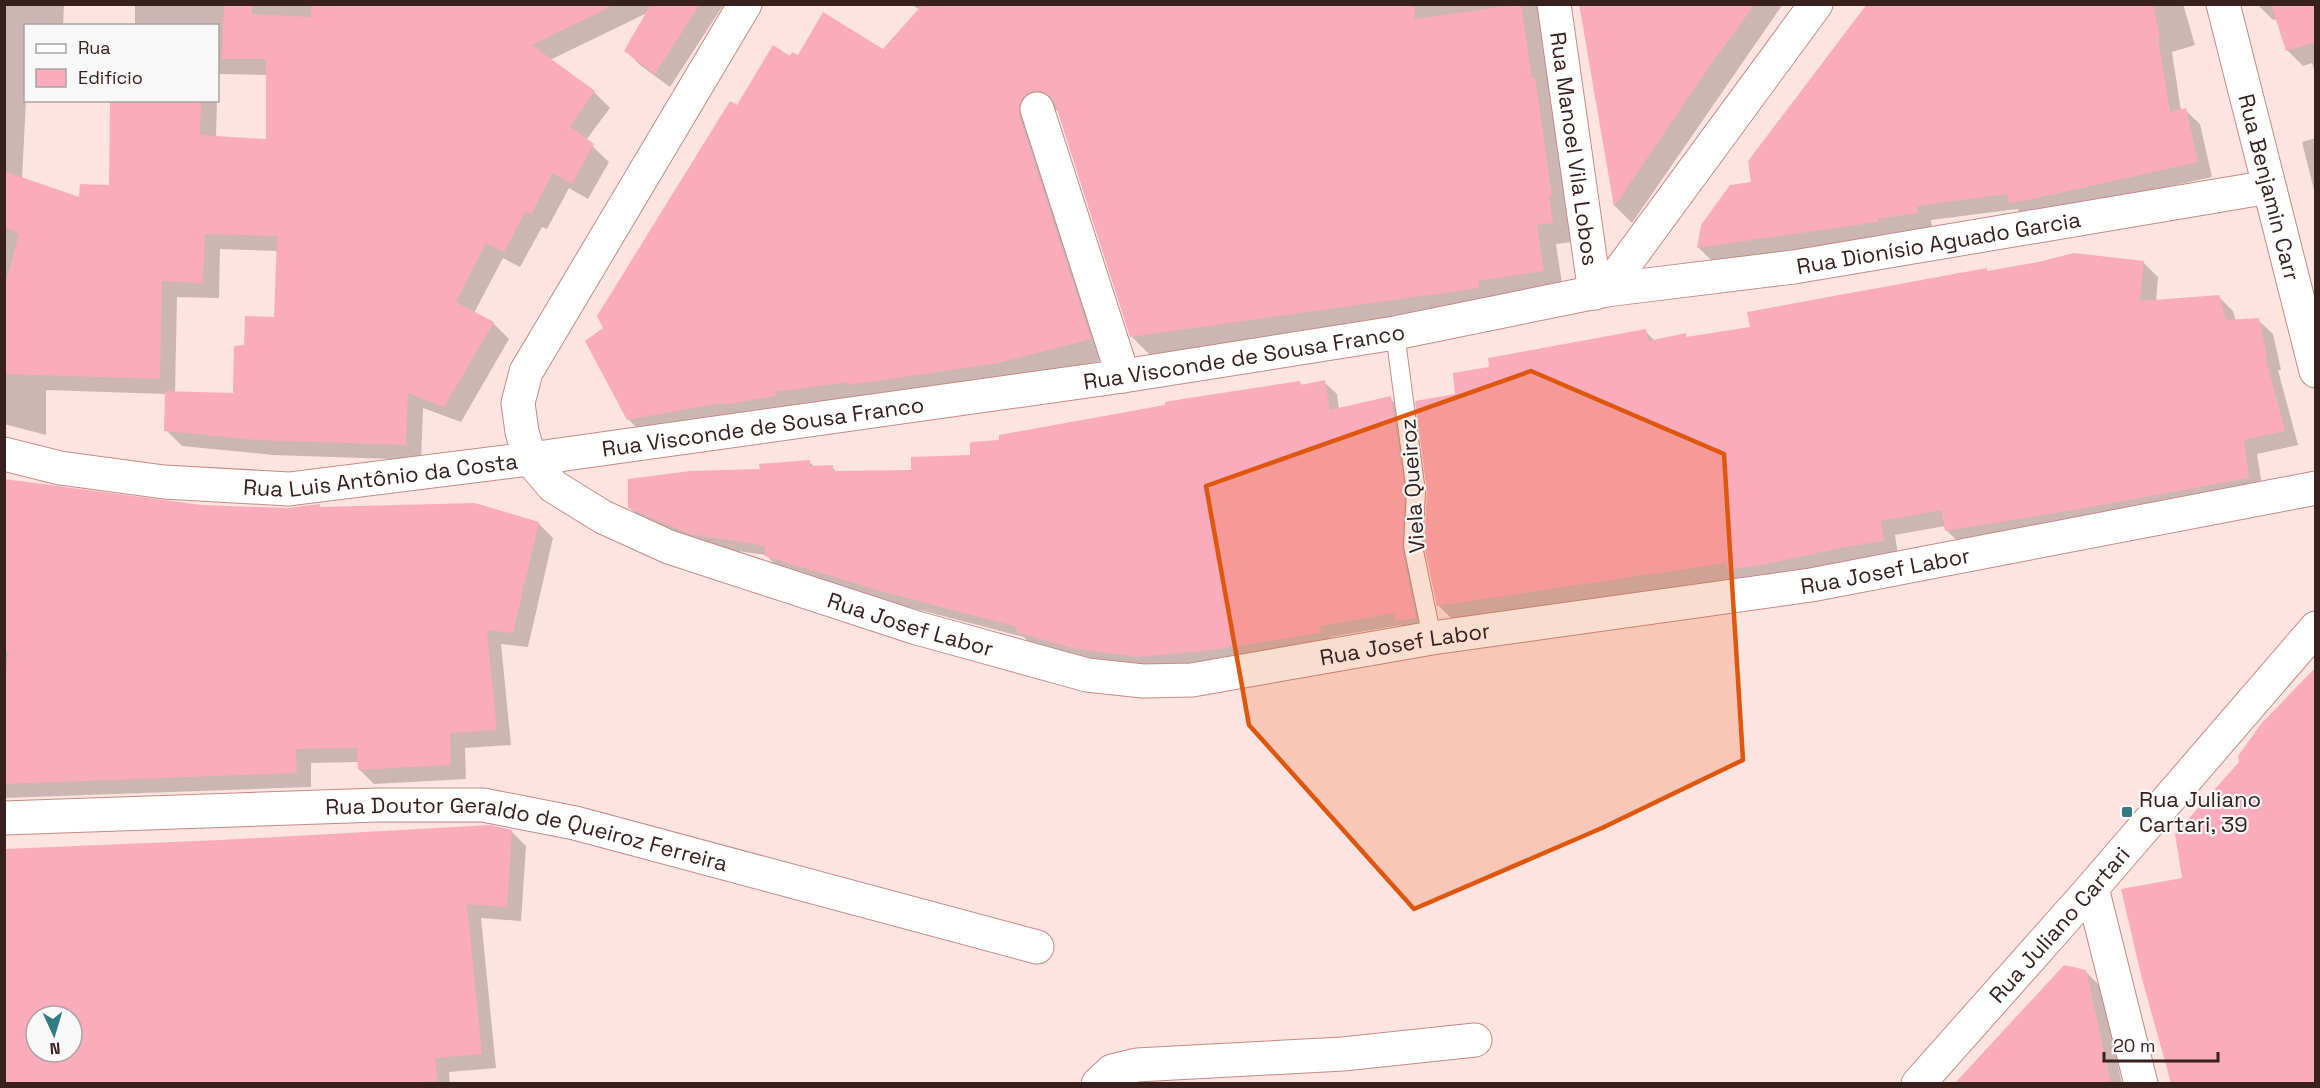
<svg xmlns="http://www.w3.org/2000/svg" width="2320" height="1088" viewBox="0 0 2320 1088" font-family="'Space Grotesk',sans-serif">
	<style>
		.shadow { fill: #0003; fill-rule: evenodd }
		.building { fill: #faabbc; fill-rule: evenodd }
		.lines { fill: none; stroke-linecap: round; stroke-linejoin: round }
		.service-casing { stroke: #c58a84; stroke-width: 20 }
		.minor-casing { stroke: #c58a84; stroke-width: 35 }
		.service { stroke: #fff; stroke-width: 18 }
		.minor { stroke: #fff; stroke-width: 33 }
		.marked { fill: #df560d; fill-opacity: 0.2; stroke: #df560d; stroke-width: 4.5; stroke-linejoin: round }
		.poi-dot { fill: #337b84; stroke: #f8f8f8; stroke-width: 2 }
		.labels { text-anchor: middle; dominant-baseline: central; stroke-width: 4.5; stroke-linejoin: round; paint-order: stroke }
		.street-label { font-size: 22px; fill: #37201e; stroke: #f8f8f8 }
		.poi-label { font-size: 22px; fill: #37201e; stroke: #f8f8f8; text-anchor: start }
	</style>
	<rect width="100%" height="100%" fill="#fee4e1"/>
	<path class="shadow" d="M4 4H64L63 26H26V100L22 179 80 199 110 186 111 100H217L216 138 267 141V75L218 74V26H135V4H724L670 87 640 65 626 51 649 12 550 60 594 92 610 108 586 140 609 162 588 199 569 188 547 229 542 227 520 267 503 258 474 313 493 323 509 339 461 422 423 408 421 460 273 455 182 446 166 430V394L46 390V435L4 424ZM220 249 278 251 275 318 246 347 234 395 175 393 177 297 219 298Z
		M911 4H1537L1571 215 1572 242 1556 244 1563 290 1151 356 1131 336 1059 110H1052L1110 358 1019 382 648 439 628 419 605 328 738 107 791 58 883 50 920 10Z
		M1581 4H1783L1632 223 1615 206Z
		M1869 4H2183L2195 45 2172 52 2181 111 2185 110 2200 124 2212 177 2049 213 2025 217 2017 209 1931 220 1932 228 1892 233V236L1713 262 1698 247 1753 183Z
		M2316 4V76L2312 63 2303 66 2287 50 2277 19 2273 20 2258 5Z
		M2316 138V198L2302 142Z
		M2144 263 2158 277 2156 301 2219 297 2233 311 2236 321 2258 320 2273 334 2281 370H2278L2298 445 2257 454 2263 492 1961 544 1946 530 1945 526 1895 535 1898 555 1743 584 1737 578 1453 620 1438 605 1457 396 1491 368 1645 331 1655 341 1685 335 1688 338 1751 328 1986 270 1988 272Z
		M1299 382 1303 386 1324 382 1337 394 1339 410 1390 398 1402 410 1428 629 1409 633 1401 625 1331 637 1332 645 1218 663 1149 668 1085 660 1030 644 1024 637 893 603 778 568 766 555 703 546 642 519 629 507 761 471 809 462 815 467H832L837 472H913L971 456 1000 442Z
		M4 480 202 507 288 509 319 506 322 509 538 523 553 538 528 647 501 644 511 745 465 748 466 779 374 784 359 769V762L311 763V787L4 798Z
		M2316 669V1084H2173L2168 1059 2184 879 2240 763Z
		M511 831 526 846 521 921 481 918 496 1068 449 1072 450 1084H4V852ZM36 1016H72V1052H36Z
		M2085 971 2101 987 2122 1084H1957L1987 1052Z"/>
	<path class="building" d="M224 4H252V14L311 17V4H616L532 45 595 91 570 126 594 144 572 184 553 173 531 214 525 212 504 252 486 243 456 302 494 322 444 407 408 393 406 445 256 440 164 431 165 391 233 393 234 346 244 345 245 316 274 317 277 236 205 234 203 283 162 281 160 379 4 374V289L19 234 4 226V171L79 197 80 184 109 185 110 100H201L200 135 266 139V59H222Z
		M651 4H700L655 74 624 51Z
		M923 4H1414L1415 19 1521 4 1532 78 1535 77 1552 196H1549L1553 223 1537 225 1544 271 1478 281 1479 288 1130 337 1055 103 1049 95 1040 91H1032L1023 97 1019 106V115L1091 339 999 363 849 385 848 382 775 392 776 396 723 405 721 403 627 420 585 341 603 328 597 316 730 101 737 105 773 45 790 56 792 52 798 55 823 12 883 49Z
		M1579 4H1755L1711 64 1614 207Z
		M1867 4H2153L2160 37H2158L2170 112 2186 108 2198 162 2033 199 2009 203 2007 194 1917 206 1918 213 1878 219V222L1697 248 1701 225 1730 185 1751 182 1748 161Z
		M2271 4H2316V42L2286 51Z
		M2074 253 2144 261 2140 301 2219 295 2226 320 2259 318 2267 356H2265L2285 431 2244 440 2249 478 2080 509 1945 531 1941 510 1881 521 1884 541 1840 548 1768 564 1727 570 1726 563 1437 606 1424 545 1427 491 1415 401 1455 394 1453 373 1489 367 1488 358 1646 329 1648 341 1686 333V337L1750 327 1747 312 1987 268V271L2038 262Z
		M1325 380 1330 410 1391 396 1405 492 1402 548 1416 618 1395 621 1394 613 1320 626 1321 633 1205 651 1136 657 1072 648 1016 632 1017 627 880 591 765 556V546L690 534 628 508V479L690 471 760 469 759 464 810 460V466L833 465V471L911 470V457L970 455V442L999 440V435L1165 405V402L1189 398 1300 381V385Z
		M4 479 202 505 288 508 320 504V507L475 503 539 522 513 633 487 630 497 730 450 733 451 765 358 770 357 748 296 749 297 773 4 784V697L8 652H4Z
		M2316 667V1083H2171L2142 979 2121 889 2182 878 2175 834 2239 762 2238 756 2261 724Z
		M490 825 512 830 507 907 467 904 482 1054 435 1058 438 1081 411 1083H4V849L221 840ZM36 1016H72V1052H36Z
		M2064 965 2086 970 2111 1083H1955Z"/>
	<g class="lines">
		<defs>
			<path id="service" d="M1395 333 1416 492 1413 546 1432 638"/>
			<g id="minor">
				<path id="s1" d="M745 4 526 372 518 403 522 432 530 459 553 486 603 517 669 547 917 628 1087 675 1143 681 1192 680 1432 638 1811 585 2316 488"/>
				<path id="s2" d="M1554 4 1595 293"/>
				<path id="s3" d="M2223 4 2316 371"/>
				<path d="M1037 109 1123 376"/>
				<path id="s4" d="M1606 290 1794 267 2269 187"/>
				<path id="s5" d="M4 454 60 468 164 482 289 489 530 459 1123 376 1395 333 1606 290 1816 4"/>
				<path id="s6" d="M4 818 379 805H483L575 823 1037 947"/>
				<path d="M2092 888 2141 1084"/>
				<path d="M1098 1084 1112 1071 1137 1065 1343 1054 1475 1040"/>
				<path id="s7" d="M1918 1084 2092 888 2316 628"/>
			</g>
		</defs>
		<use href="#service" class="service-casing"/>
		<use href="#minor" class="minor-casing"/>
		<use href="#service" class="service"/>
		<use href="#minor" class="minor"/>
	</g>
	<path class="marked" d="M1531 371 1724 454 1743 760 1602 828 1414 909 1249 725 1206 486Z"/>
	<rect class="poi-dot" x="2121" y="806" width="12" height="12" rx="3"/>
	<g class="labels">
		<g class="street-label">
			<text stroke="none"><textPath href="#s2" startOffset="146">Rua Manoel Vila Lobos</textPath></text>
			<text stroke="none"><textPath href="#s3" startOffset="189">Rua Benjamin Carr</textPath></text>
			<text stroke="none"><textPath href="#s4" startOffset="336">Rua Dionísio Aguado Garcia</textPath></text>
			<text stroke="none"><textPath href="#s5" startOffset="1252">Rua Visconde de Sousa Franco</textPath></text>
			<text stroke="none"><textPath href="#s5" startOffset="766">Rua Visconde de Sousa Franco</textPath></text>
			<text stroke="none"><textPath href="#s5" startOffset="380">Rua Luis Antônio da Costa</textPath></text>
			<text transform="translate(1412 486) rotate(-94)">Viela Queiroz</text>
			<text stroke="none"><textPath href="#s1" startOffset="1929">Rua Josef Labor</textPath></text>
			<text stroke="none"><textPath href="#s1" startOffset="938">Rua Josef Labor</textPath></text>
			<text stroke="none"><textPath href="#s1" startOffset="1443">Rua Josef Labor</textPath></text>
			<text stroke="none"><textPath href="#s6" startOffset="526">Rua Doutor Geraldo de Queiroz Ferreira</textPath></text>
			<text stroke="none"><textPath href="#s7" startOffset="213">Rua Juliano Cartari</textPath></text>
		</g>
		<g class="poi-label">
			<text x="2139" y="799">Rua Juliano<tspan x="2139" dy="25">Cartari, 39</tspan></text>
		</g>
	</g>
	<rect width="2320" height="1088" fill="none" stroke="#37201e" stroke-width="12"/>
	<rect x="24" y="24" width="195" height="78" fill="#f8f8f8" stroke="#aba2a1" stroke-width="1.5"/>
	<rect x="36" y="44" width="30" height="9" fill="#ffffff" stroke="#aba2a1" stroke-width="1.5"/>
	<text x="78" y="54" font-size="18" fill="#37201e">Rua</text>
	<rect x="36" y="69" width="30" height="18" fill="#faabbc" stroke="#aba2a1" stroke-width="1.5"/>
	<text x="78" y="84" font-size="18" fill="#37201e">Edifício</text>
	<g transform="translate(54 1034) rotate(176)"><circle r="28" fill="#f8f8f8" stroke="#aba2a1" stroke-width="1.5"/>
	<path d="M0-4.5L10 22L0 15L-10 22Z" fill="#337b84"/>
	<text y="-9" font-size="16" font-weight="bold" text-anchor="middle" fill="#37201e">N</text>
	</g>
	<path d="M2104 1052v9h114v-9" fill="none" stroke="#37201e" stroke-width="3"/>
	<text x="2113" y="1052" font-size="18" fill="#37201e" stroke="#f8f8f8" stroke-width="4.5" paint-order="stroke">20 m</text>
</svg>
